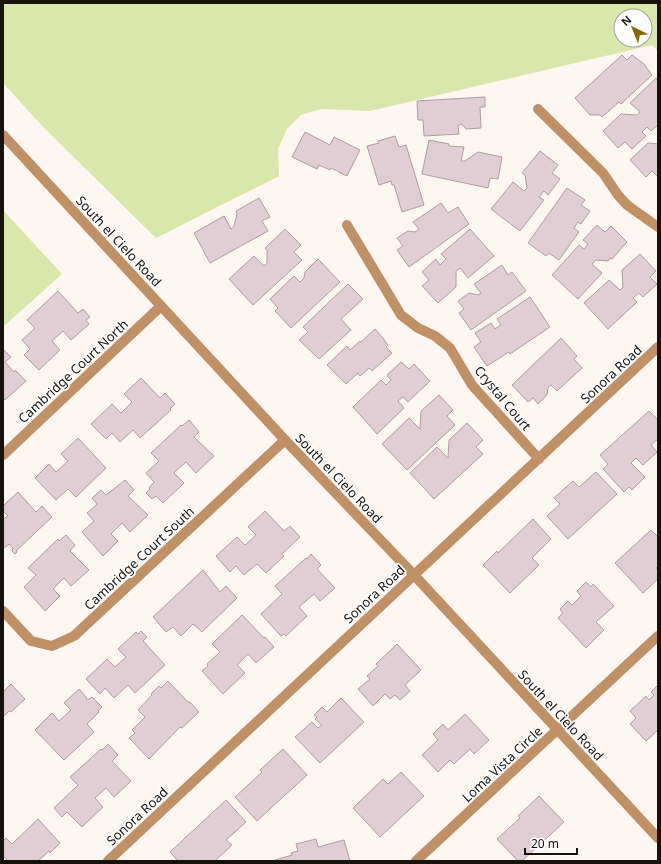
<svg xmlns="http://www.w3.org/2000/svg" width="661" height="864" viewBox="0 0 661 864" font-family="'Noto Sans',sans-serif">
	<style>
		.green { fill: #dae7ac; fill-rule: evenodd }
		.building { fill: #e2cdd4; stroke: #b09da4 }
		.lines { fill: none; stroke-linecap: round; stroke-linejoin: round }
		.minor { stroke: #c09067; stroke-width: 10 }
		.tertiary { stroke: #c09067; stroke-width: 10 }
		.labels { text-anchor: middle; dominant-baseline: central; stroke-width: 3.5; stroke-linejoin: round; paint-order: stroke }
		.street-label { font-size: 13px; fill: #17120d; stroke: #fff }
	</style>
	<rect width="100%" height="100%" fill="#fdf6f1"/>
	<path class="green" d="M3 3H658V51L652 45 370 111 321 109 301 115 287 129 278 149 279 176 156 238 44 128 3 83ZM621 16H645V40H621Z
		M3 210 62 274 3 327Z"/>
	<path class="building" d="M622 55 627 60 632 55 644 64 652 75 621 104 619 102 602 117 600 115H590L575 98Z
		M656 78 658 81V125L651 131 647 127 642 132 646 136 632 149 625 142 618 148 603 131 621 114 637 115 640 112 630 103Z
		M485 97V107H480L481 128 466 129 462 124 458 125 459 134 424 136 423 120H418L417 101Z
		M305 132 330 145 334 137 360 150 347 176 331 168 330 170 319 165 317 169 292 157Z
		M395 136 399 147 406 145 424 205 402 212 394 185H392L391 181 379 185 367 146 379 143 378 141Z
		M429 140 449 144V146L464 147 461 161H465L478 152 502 157 498 179 490 178 488 188 422 174Z
		M648 143 658 144V177L652 171 646 177 630 160Z
		M540 151 558 165 552 173 560 179 548 195 544 191 539 197 544 200 520 231 491 209 513 182 524 191 527 188 525 175 522 173Z
		M567 188 585 200 581 205 590 211 581 224 578 222 574 228 579 232 559 260 549 253 546 256 528 243Z
		M259 198 270 217 262 221 268 231 210 263 194 233 224 216 231 229 234 226 237 214 236 211Z
		M441 203 448 213 458 207 469 224 409 267 397 250 403 246 397 238 408 231 415 232 419 229 413 222Z
		M597 225 605 232 611 226 627 242 612 259 610 258 608 261 596 260 592 264 602 273 578 299 552 275 579 245 584 249 588 244 583 240Z
		M285 229 301 245 294 252 302 260 253 305 229 279 254 256 264 266 267 263V250L265 248Z
		M470 229 494 256 468 278 460 268 456 271V287L438 303 422 286 429 280 422 272 436 259 440 265 446 259 441 254Z
		M640 254 656 271 650 277 657 284 643 297 639 293 633 298 637 302 608 329 584 303 609 280 620 290 623 287 622 270Z
		M318 259 340 282 291 328 275 311 278 308 270 299 294 276 300 282 304 278 305 272Z
		M502 265 508 275 512 272 526 291 471 330 459 313 464 309 458 301 469 293 478 295 481 293 474 284Z
		M348 284 363 299 341 319 351 330 319 359 299 340 308 332 303 327Z
		M58 291 78 313 83 309 90 317 86 320 89 324 71 340 63 331 52 341 60 350 39 370 24 355 30 349 22 340 35 328 27 320Z
		M530 297 550 327 510 354 509 352 487 366 474 347 481 342 475 333 491 323 495 329 501 325 497 319Z
		M375 329 384 339V340L388 345 386 347 392 353 372 371 369 368 360 376 358 373 346 384 327 365 347 346 350 350 360 341 361 342Z
		M561 338 577 356 574 359 582 368 557 391 551 385 548 388 547 395 538 404 533 398 528 402 512 385Z
		M3 349 11 357 5 362 14 372 15 370 26 381 5 400 3 397Z
		M401 362 409 369 414 364 430 381 408 402 403 397 398 401 404 408 377 434 353 407 381 380 386 385 391 380 387 375Z
		M141 378 160 398 165 393 175 404 170 409 171 410 140 438 133 430 120 442 112 433 106 439 91 424 112 404 121 413 132 402 124 394Z
		M439 395 453 410 447 416 455 425 407 470 382 444 409 418 420 429 421 411Z
		M649 411 658 420V439L651 445 657 452 643 465 636 458 631 463 645 477 632 490 629 487 624 492 603 469 608 464 600 455Z
		M189 420 199 432 194 437 214 456 196 473 186 462 174 473 184 483 163 503 156 496 152 499 146 493 150 489 149 488 154 482 146 473 159 461 151 453 181 425 182 426Z
		M467 423 483 440 476 447 483 454 434 499 410 473 437 447 448 458 449 440Z
		M78 438 106 468 76 497 68 489 56 500 35 478 49 464 56 472 68 461 61 454Z
		M596 472 617 494 568 539 547 516 560 504 554 498 573 481 579 487Z
		M125 480 134 490 128 496 148 515 130 532 122 523 111 534 118 541 103 556 82 532 94 521 87 513 97 504 92 498 101 490 106 495Z
		M18 492 36 512 42 506 52 517 16 551 17 552 15 554 12 551 13 548 9 544 3 549V519L8 516 3 511V506Z
		M265 511 284 531 290 526 300 537 282 554 284 556 266 573 257 564 244 575 236 566 230 572 216 556 237 537 245 545 256 535 248 527Z
		M533 519 551 539 532 558 539 565 510 593 483 565 497 551 498 553Z
		M651 530 658 537V566L656 568 658 569V579L643 593 615 563Z
		M66 535 75 545 70 551 89 570 71 586 64 578 53 589 60 596 45 611 24 587 36 575 28 568 58 539 59 541Z
		M311 554 321 565 317 569 335 588 320 601 314 594 299 607 307 616 286 636 284 634 281 636 261 614 282 594 275 586 306 558 307 559Z
		M203 570 220 592 226 586 237 598 202 632 193 624 181 636 173 627 166 632 153 617Z
		M586 582 591 587 593 584 614 606 596 622 604 630 586 648 558 618 563 613 560 609 568 601 572 605 581 596 577 591Z
		M242 615 264 638 265 637 274 647 256 663 248 654 237 665 245 673 223 694 202 671 208 666 207 664 220 652 212 644Z
		M141 631 147 637 143 641 165 665 135 693 128 685 114 698 105 688 100 694 86 679 107 659 115 667 126 657 118 649 136 632 138 634Z
		M397 644 421 670 405 685 410 691 400 700 395 695 390 699 385 694 373 706 358 689 370 679 367 676 378 666 376 664Z
		M168 681 189 703 190 702 199 712 182 728 180 727 149 759 129 738 135 733 132 730 145 717 138 710 152 695 151 694 159 686 161 688Z
		M11 684 25 699 11 712 9 711 3 717V692Z
		M658 685V730L646 741 630 724 636 718 630 711 646 696 649 700 654 695 651 692Z
		M79 689 87 698 86 699 88 700 92 697 102 707 98 711 99 712 87 724 94 732 64 760 35 730 52 713 59 721 71 710 64 703Z
		M341 698 364 722 320 763 295 737 312 722 318 728 322 725 315 719 317 717 314 715 322 707 327 712Z
		M465 714 489 740 474 754 470 749 454 764 450 760 438 772 422 755 438 740 433 734 443 724 448 730Z
		M108 744 118 755 112 761 131 781 114 797 106 788 95 798 103 807 82 827 67 812 62 817 54 808 78 785 70 777 101 749 102 750Z
		M283 749 307 775 257 821 235 797 262 772 260 770Z
		M401 772 424 796 380 837 353 808 383 779 388 784Z
		M539 796 564 822 522 861H518L497 839 520 818 518 816Z
		M226 800 246 822 226 840 232 845 215 861H178L170 852Z
		M38 819 60 843 50 853 49 851 38 861H8L3 856V841L6 838 12 844Z
		M316 839 318 847 344 840 350 861H275V860L292 855 291 853 298 851 296 844Z"/>
	<g class="lines">
		<path class="minor" d="M538 109 603 173 618 195 627 205 658 227
			M347 225 401 315 418 328 435 336 450 348 472 385 539 459
			M3 455 161 306
			M3 611 31 641 52 646 74 636 285 440
			M108 861 658 347
			M416 861 658 636"/>
		<path class="tertiary" d="M3 135 285 440 414 575 658 838"/>
	</g>
	<g class="labels">
		<g class="street-label">
			<text transform="translate(119 241) rotate(47)">South el Cielo Road</text>
			<text transform="translate(73 371) rotate(-43)">Cambridge Court North</text>
			<text transform="translate(611 374) rotate(-43)">Sonora Road</text>
			<text transform="translate(503 398) rotate(50)">Crystal Court</text>
			<text transform="translate(339 478) rotate(46)">South el Cielo Road</text>
			<text transform="translate(139 558) rotate(-43)">Cambridge Court South</text>
			<text transform="translate(374 594) rotate(-43)">Sonora Road</text>
			<text transform="translate(561 715) rotate(47)">South el Cielo Road</text>
			<text transform="translate(502 764) rotate(-43)">Loma Vista Circle</text>
			<text transform="translate(137 816) rotate(-43)">Sonora Road</text>
		</g>
	</g>
	<rect width="661" height="864" fill="none" stroke="#17120d" stroke-width="8"/>
	<g transform="translate(633 28) rotate(317)"><circle r="19" fill="#ffffff" stroke="#a2a09e"/>
	<path d="M0-3L7 15L0 10L-7 15Z" fill="#846802"/>
	<text y="-6" font-size="11" font-weight="bold" text-anchor="middle" fill="#17120d">N</text>
	</g>
	<path d="M525 848v6h52v-6" fill="none" stroke="#17120d" stroke-width="2"/>
	<text x="531" y="848" font-size="12" fill="#17120d" stroke="#ffffff" stroke-width="3" paint-order="stroke">20 m</text>
</svg>
